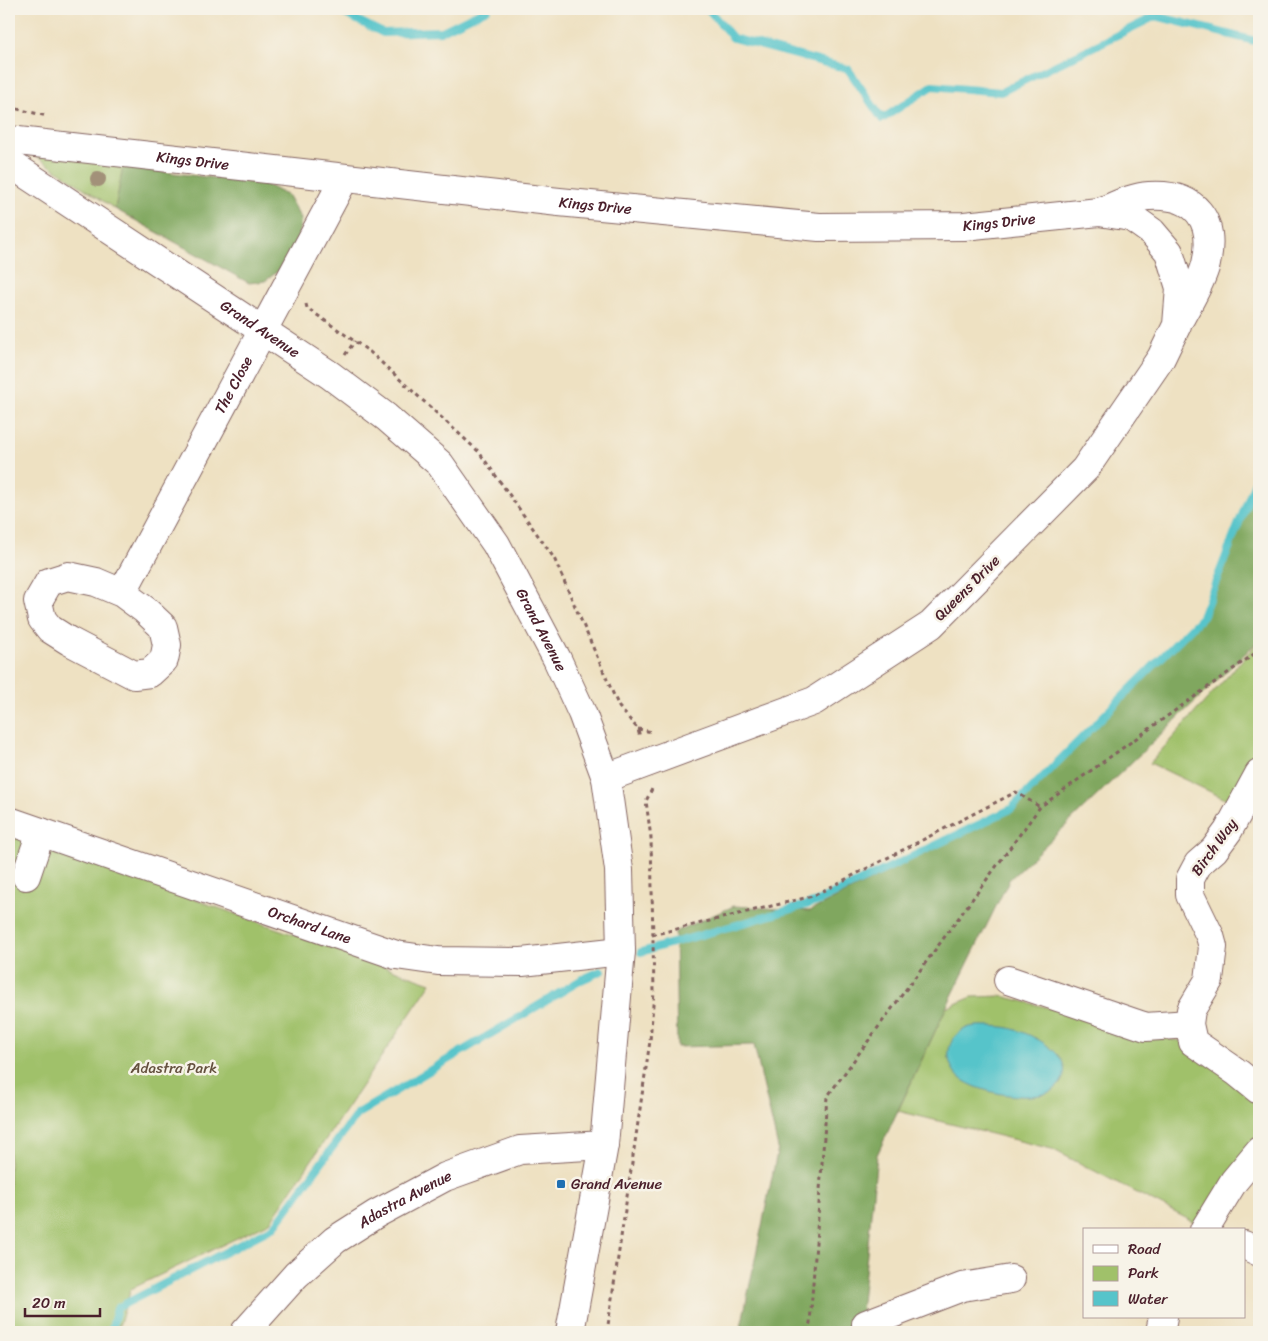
<svg xmlns="http://www.w3.org/2000/svg" width="1268" height="1341" viewBox="0 0 1268 1341" font-family="Sriracha,sans-serif">
	<style>
		.green { fill: #a0c16a; stroke: #75704a }
		.forest { fill: #80a75e; stroke: #656344 }
		.water { fill: #56c4ca; stroke: #50727a }
		.lines { fill: none; stroke-linecap: round; stroke-linejoin: round }
		.stream { stroke: #56c4ca; stroke-width: 8 }
		.minor-casing { stroke: #836360; stroke-width: 30 }
		.path { stroke: #836360; stroke-width: 3; stroke-dasharray: 4 4; stroke-linecap: butt }
		.minor { stroke: #fff; stroke-width: 28 }
		.tree { fill: #a29179 }
		.poi-dot { fill: #1f6fb2; stroke: #f7f3e8; stroke-width: 2 }
		.labels { text-anchor: middle; dominant-baseline: central; stroke-width: 5; stroke-linejoin: round; paint-order: stroke }
		.street-label { font-size: 15px; fill: #4a1f2b; stroke: #f7f3e8 }
		.park-label { font-size: 15px; fill: #64503e; stroke: #f7f3e8 }
		.poi-label { font-size: 15px; fill: #4a1f2b; stroke: #f7f3e8; text-anchor: start }
	</style>
	<rect width="100%" height="100%" fill="#f7f3e8"/>
	<filter id="ink" filterUnits="userSpaceOnUse"><feTurbulence type="fractalNoise" baseFrequency=".02" numOctaves="2"/><feDisplacementMap in="SourceGraphic" scale="10" xChannelSelector="R" yChannelSelector="G"/><feConvolveMatrix kernelMatrix="1 2 1 2 8 2 1 2 1" color-interpolation-filters="sRGB"/></filter>
	<filter id="wash" filterUnits="userSpaceOnUse"><feTurbulence type="fractalNoise" baseFrequency=".0096" numOctaves="4" result="noise"/><feDisplacementMap in="SourceGraphic" scale="20" xChannelSelector="R" yChannelSelector="G"/><feGaussianBlur stdDeviation="1.12" result="paint"/><feColorMatrix in="noise" values="0 0 0 0 0 0 0 0 0 0 0 0 0 0 0 0 0 1.4 0 .05"/><feComposite in="paint" operator="in"/></filter>
	<g filter="url(#wash)">
		<rect width="100%" height="100%" fill="#eee1c2"/>
		<path class="green" d="M40 151 123 167 115 209 34 155Z
			M1259 641V774L1242 807 1150 763Z
			M9 834 431 983 270 1222 131 1289 117 1332H9Z
			M1002 996 1073 1014 1127 1035 1193 1042 1259 1091V1151L1205 1228 1052 1149 898 1111 946 1008 972 997Z"/>
		<path class="forest" d="M123 167 265 184 288 196 301 219 298 242 281 269 265 281 249 283 115 209Z
			M1259 472V640L1009 880 946 1008 877 1155 859 1332H740L778 1148 754 1045 677 1047 675 932 734 906 810 911 1011 809 1202 617Z"/>
		<path class="water" d="M993 1026C1001 1027 1009 1027 1016 1030 1037 1036 1081 1060 1058 1086 1041 1106 977 1093 960 1078 943 1063 945 1037 967 1028 974 1025 985 1026 993 1026Z"/>
		<g class="lines">
			<path class="stream" d="M335 9 383 33 442 31 487 9
				M708 9 733 38 848 69 882 119 932 86 1001 92 1156 16 1259 42
				M641 952 817 902 1011 809 1202 617 1259 472
				M111 1332 117 1308 274 1227 357 1114 581 980 601 971"/>
		</g>
	</g>
	<g filter="url(#ink)">
		<g class="lines">
			<defs>
				<g id="minor">
					<path id="s1" d="M9 140 559 202 819 227 964 226 1099 212 1131 217 1152 232 1169 252 1180 288 1177 325 1161 358 1085 469 931 625 814 701 606 778"/>
					<path id="s2" d="M9 163 330 375 386 417 440 464 496 544 557 659 582 713 606 778 619 870 621 951 604 1145 570 1332"/>
					<path d="M1102 211C1117 205 1133 197 1149 196 1196 193 1216 220 1206 264 1201 283 1190 300 1181 317"/>
					<path id="s3" d="M122 593 96 582 68 576 49 582 38 601 42 619 50 629 69 641 134 675 150 673 164 660 167 645 163 627 145 610 122 593 344 179"/>
					<path d="M1259 774 1228 831 1214 850 1198 864 1190 879V895L1210 936 1213 947 1209 980 1191 1010 1189 1024 1193 1042 1238 1073 1259 1090"/>
					<path id="s4" d="M9 821 396 955 438 961 522 962 621 951"/>
					<path d="M26 876 41 832"/>
					<path d="M1008 980 1146 1027 1189 1024"/>
					<path d="M1204 1230 1234 1181 1259 1151"/>
					<path d="M1244 1245 1259 1252"/>
					<path id="s5" d="M245 1332 296 1275 335 1240 376 1214 445 1177 520 1150 604 1145"/>
					<path d="M868 1332 866 1324 962 1287 1011 1279"/>
					<path d="M1160 1332 1163 1317"/>
				</g>
			</defs>
			<use href="#minor" class="minor-casing"/>
			<path class="path" d="M9 107 47 116
				M306 304 307 308 370 352 479 452 554 558 619 707 638 729 640 738
				M345 355 355 341
				M638 729 652 732
				M652 935 813 896 1016 792 1040 807
				M607 1332 650 1041 654 992 651 838 646 801 652 789
				M807 1332 810 1323 827 1097 1040 807 1257 652 1259 640"/>
			<use href="#minor" class="minor"/>
		</g>
		<circle class="tree" cx="98" cy="179" r="8"/>
	</g>
	<rect class="poi-dot" x="556" y="1179" width="10" height="10" rx="2.5"/>
	<g class="labels">
		<g class="street-label">
			<text stroke="none"><textPath href="#s1" startOffset="185">Kings Drive</textPath></text>
			<text stroke="none"><textPath href="#s1" startOffset="590">Kings Drive</textPath></text>
			<text stroke="none"><textPath href="#s1" startOffset="995">Kings Drive</textPath></text>
			<text stroke="none"><textPath href="#s2" startOffset="301">Grand Avenue</textPath></text>
			<text stroke="none"><textPath href="#s3" startOffset="584">The Close</textPath></text>
			<text transform="translate(967 588) rotate(-45)">Queens Drive</text>
			<text stroke="none"><textPath href="#s2" startOffset="721">Grand Avenue</textPath></text>
			<text transform="translate(1214 847) rotate(-54)">Birch Way</text>
			<text stroke="none"><textPath href="#s4" startOffset="318">Orchard Lane</textPath></text>
			<text stroke="none"><textPath href="#s5" startOffset="210">Adastra Avenue</textPath></text>
		</g>
		<g class="park-label">
			<text x="174" y="1068">Adastra Park</text>
		</g>
		<g class="poi-label">
			<text x="571" y="1184">Grand Avenue</text>
		</g>
	</g>
	<rect width="1268" height="1341" fill="none" stroke="#f7f3e8" stroke-width="30"/>
	<rect x="1083" y="1228" width="162" height="90" fill="#f7f3e8" stroke="#b29e9c"/>
	<rect x="1093" y="1245" width="25" height="8" fill="#ffffff" stroke="#b29e9c"/>
	<text x="1128" y="1254" font-size="15" fill="#4a1f2b">Road</text>
	<rect x="1093" y="1266" width="25" height="15" fill="#a0c16a" stroke="#b29e9c"/>
	<text x="1128" y="1278" font-size="15" fill="#4a1f2b">Park</text>
	<rect x="1093" y="1291" width="25" height="15" fill="#56c4ca" stroke="#b29e9c"/>
	<text x="1128" y="1304" font-size="15" fill="#4a1f2b">Water</text>
	<path d="M25 1308v8h75v-8" fill="none" stroke="#4a1f2b" stroke-width="2.5"/>
	<text x="32" y="1308" font-size="15" fill="#4a1f2b" stroke="#f7f3e8" stroke-width="4" paint-order="stroke">20 m</text>
</svg>
